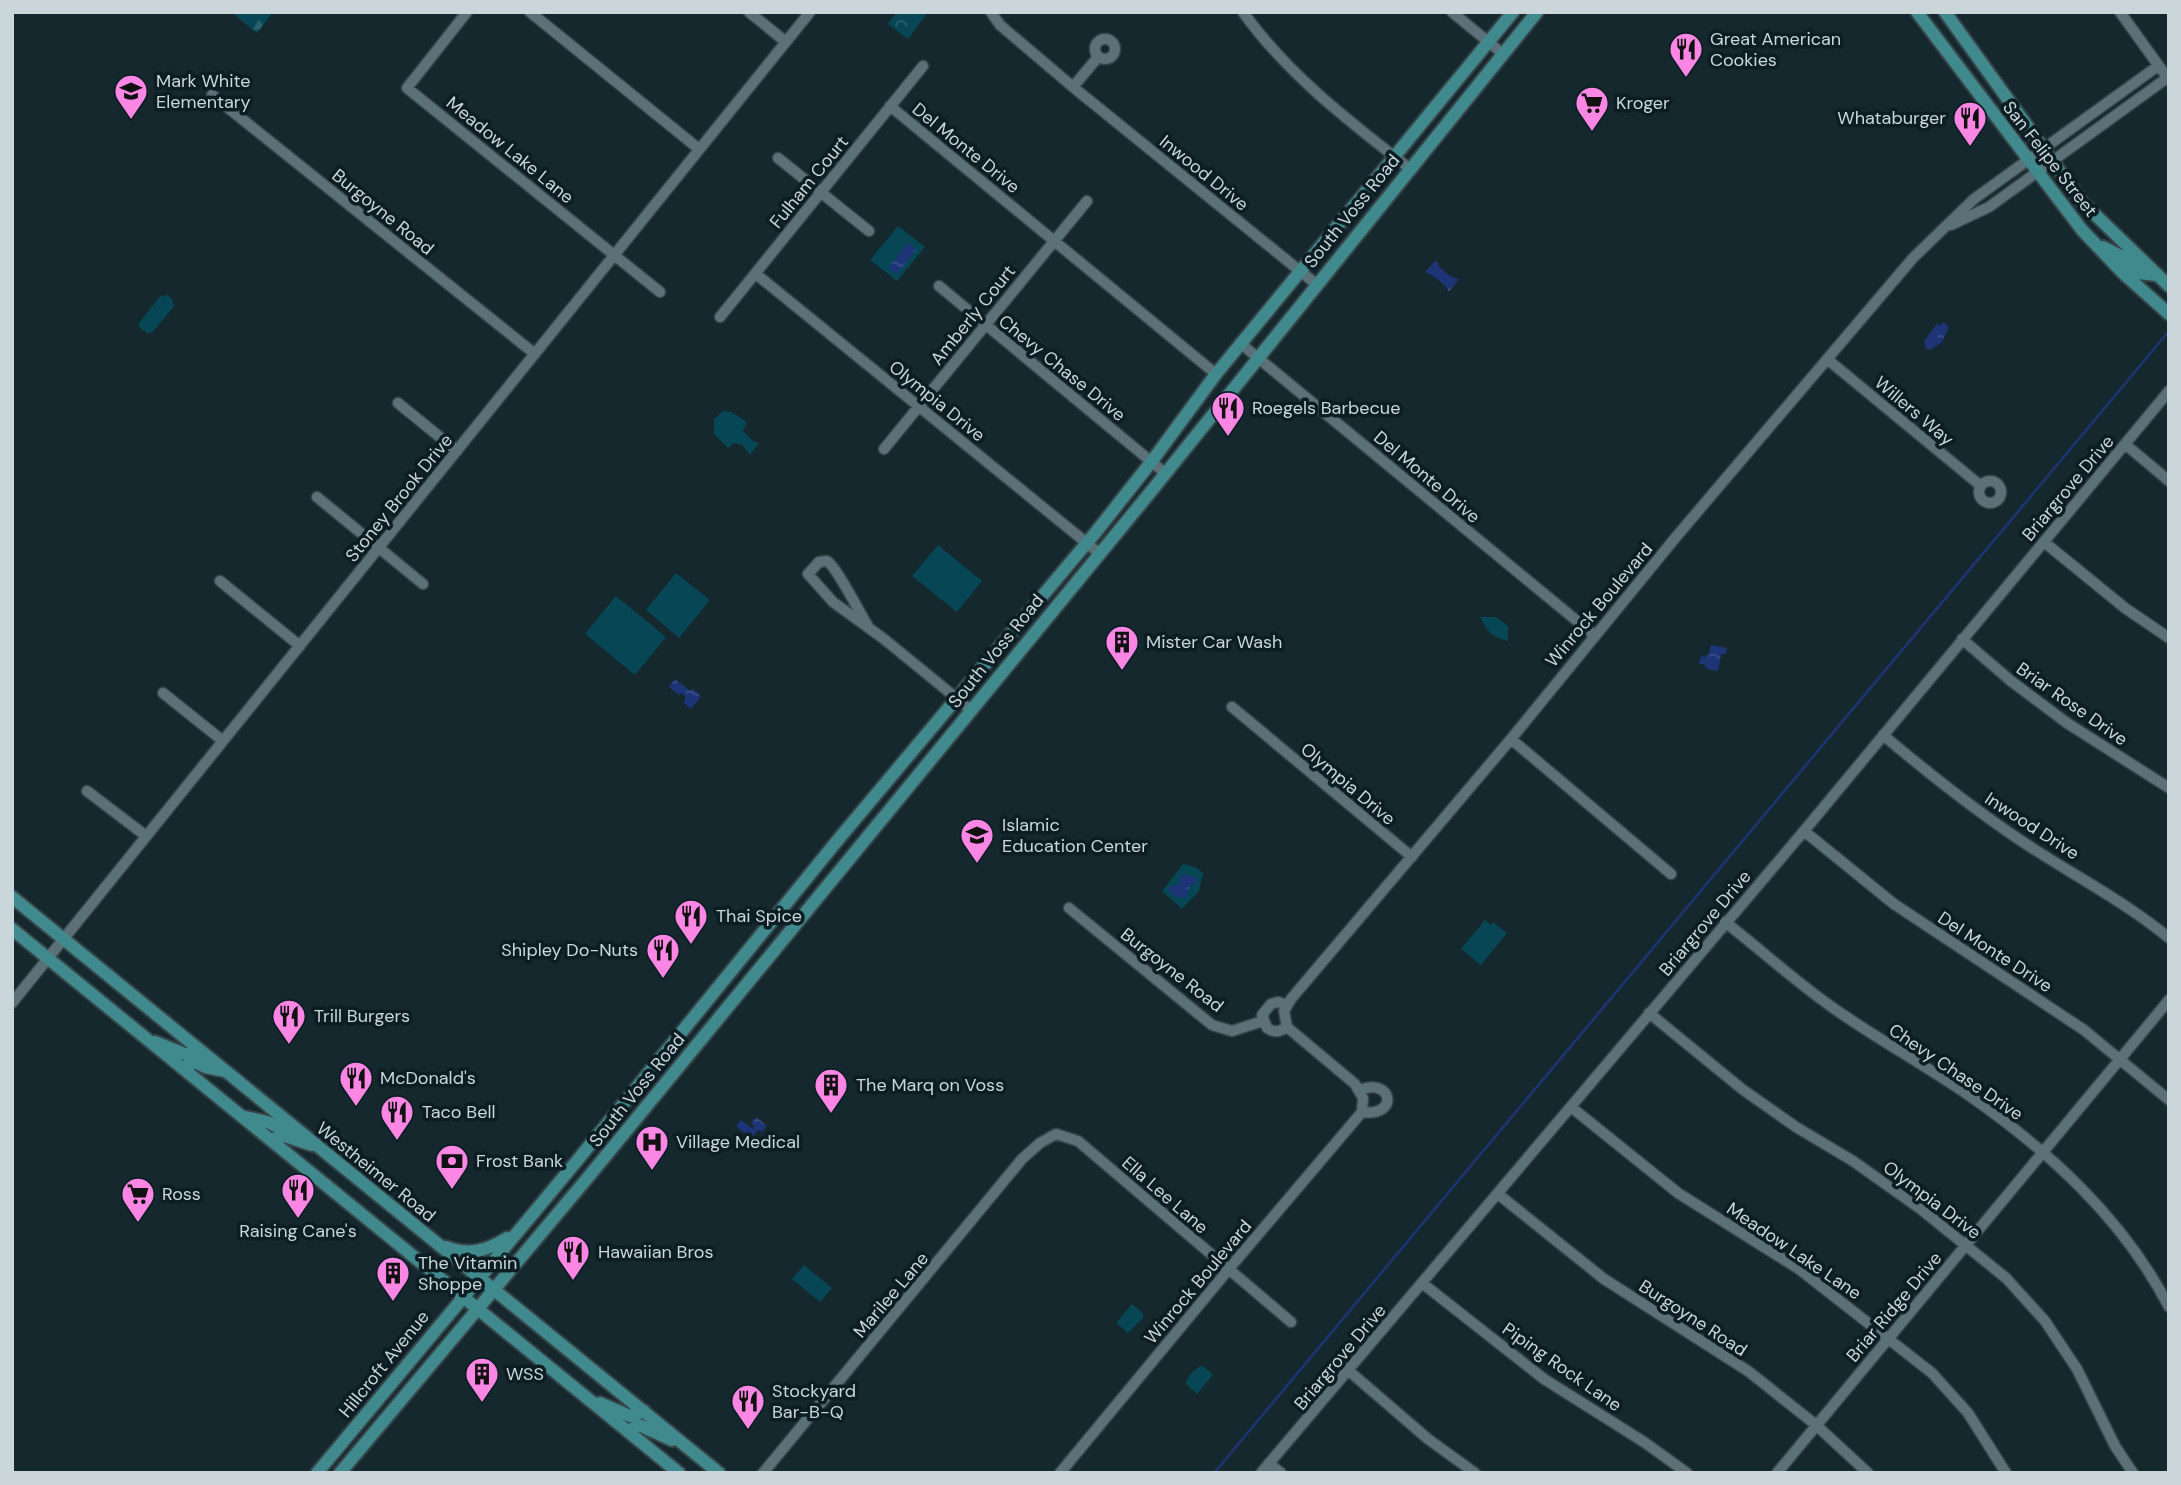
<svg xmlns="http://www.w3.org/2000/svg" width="2181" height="1485" viewBox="0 0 2181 1485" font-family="'DM Sans',sans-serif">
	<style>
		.forest { fill: url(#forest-firs) }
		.park { fill: url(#park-crowns) }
		.pitch { fill: #074655 }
		.water { fill: url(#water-ripples) }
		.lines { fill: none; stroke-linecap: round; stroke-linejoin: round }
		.stream { stroke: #1d3476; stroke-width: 2.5 }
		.minor-casing { stroke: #364449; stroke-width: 13 }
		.major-casing { stroke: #364449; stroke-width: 16 }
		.minor { stroke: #5c7177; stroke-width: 10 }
		.major { stroke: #40898c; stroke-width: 12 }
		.labels { text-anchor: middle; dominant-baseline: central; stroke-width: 7; stroke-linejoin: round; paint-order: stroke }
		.poi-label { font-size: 18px; fill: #cbd6da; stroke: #0c1e24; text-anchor: start }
		.street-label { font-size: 18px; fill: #cbd6da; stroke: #0c1e24 }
	</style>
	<defs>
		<pattern id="forest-firs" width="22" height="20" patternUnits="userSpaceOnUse" patternTransform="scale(1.75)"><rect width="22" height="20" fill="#074655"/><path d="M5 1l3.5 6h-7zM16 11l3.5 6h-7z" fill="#2a606d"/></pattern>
		<pattern id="park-crowns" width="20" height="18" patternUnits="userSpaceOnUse" patternTransform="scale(1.75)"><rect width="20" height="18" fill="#074655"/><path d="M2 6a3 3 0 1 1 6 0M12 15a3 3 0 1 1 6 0" fill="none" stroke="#2a606d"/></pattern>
		<pattern id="water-ripples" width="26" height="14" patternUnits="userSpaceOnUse" patternTransform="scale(1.75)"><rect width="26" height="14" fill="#1d3476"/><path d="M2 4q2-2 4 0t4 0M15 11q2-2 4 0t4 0" fill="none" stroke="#3c5189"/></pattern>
	</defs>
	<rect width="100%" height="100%" fill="#15282e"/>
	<path class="forest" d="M231 12H273L257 33Z"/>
	<path class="park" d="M897 12H928L908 39 888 24Z"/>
	<path class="pitch" d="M898 226 925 247 897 281 870 260Z
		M166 294 174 301 172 304 175 305 152 333 150 332 148 334 139 327V323L161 295 164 297Z
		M723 411 731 412 747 422 743 431 753 441 759 443 750 455 742 445 734 443 728 448 714 434V419Z
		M938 545 982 581 957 612 912 576Z
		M676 573 710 600 679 638 646 610Z
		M616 596 666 637 635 675 585 634Z
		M1480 617H1496L1508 626V641C1492 637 1488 632 1480 617Z
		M1183 864 1195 867 1203 873 1199 891 1182 909 1162 891Z
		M1485 920 1491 925 1493 922 1507 933 1481 965 1461 949Z
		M804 1265 832 1288 820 1302 792 1279Z
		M1132 1304 1143 1313V1318L1128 1333 1116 1323Z
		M1203 1366 1213 1375 1197 1394 1186 1384C1187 1376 1196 1367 1203 1366Z"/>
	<path class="water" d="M908 243 916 250 897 274 888 268Z
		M1436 260C1437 267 1452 279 1459 279L1449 292C1446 284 1432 274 1425 272Z
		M1943 322 1949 327 1942 342 1930 350 1926 349 1924 341 1937 324 1940 326Z
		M1711 645 1727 648 1726 654H1721L1718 671 1707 669 1704 664H1699L1701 656 1705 657 1709 653Z
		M675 679 690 691 693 689 701 696 691 709 683 702 686 697 682 693 679 695 669 687Z
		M1182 874 1197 878 1196 884 1190 885 1186 898 1177 897 1169 892 1170 886 1179 885Z
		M756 1117 767 1126 762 1132 758 1130 743 1149 735 1143 741 1135 745 1138 747 1135 736 1126 741 1120 753 1129 754 1126 751 1123Z"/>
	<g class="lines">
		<path class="stream" d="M1214 1473 2169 331"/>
		<defs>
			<path id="minor" d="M467 12 407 88 660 292
				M530 12 699 149
				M749 12 786 42
				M991 12 1000 25 1073 87 1316 284
				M1243 12C1287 74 1350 122 1409 168
				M1452 12 1503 54
				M2120 12 2169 80
				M1095 49a10 10 0 1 1 20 0a10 10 0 1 1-20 0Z
				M1073 87 1098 57
				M212 95 535 354
				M890 106 1216 374
				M778 158 869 231
				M1951 225 1989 207 2167 78
				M756 274 1099 553
				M939 286 1165 473
				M720 317 923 66
				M1240 343 1594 635
				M1827 359 1981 486
				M398 403 457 451
				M2125 444 2169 481
				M884 449 1087 201
				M1979 492a11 11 0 1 1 22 0a11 11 0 1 1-22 0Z
				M317 497 423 584
				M2044 542 2125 608 2169 638
				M220 581 300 646
				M869 628C861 615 836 566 827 561L819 562 808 574 833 602 884 639 971 710
				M1962 639 2011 681 2067 723 2169 788
				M163 693 223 741
				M1232 707 1412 857
				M1883 735C1927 772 1972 808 2020 840 2069 873 2123 900 2169 938
				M1511 739 1671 874
				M87 791 146 836
				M1804 831 1894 904 2084 1030 2169 1100
				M1069 908 1212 1025 1232 1031 1263 1021
				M1725 922C1764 952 1801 987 1842 1014 1883 1042 1926 1066 1967 1094 2049 1151 2123 1218 2169 1307
				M12 1003 810 12
				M1287 1005 1278 1002 1271 1004 1262 1015 1267 1028C1275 1033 1279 1032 1287 1027
				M1649 1013 1742 1089 1796 1127 1853 1161 1922 1210 2006 1278 2045 1321 2077 1369 2115 1446 2133 1473
				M1360 1090C1392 1077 1400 1117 1362 1112
				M1571 1107 1678 1193 1799 1269 1932 1373 1968 1413 2006 1473
				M1498 1194 1604 1279 1748 1371 1816 1425 1868 1473
				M1422 1283 1544 1379 1644 1442 1687 1473
				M1349 1371 1428 1439 1475 1473
				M1269 1463 1281 1473
				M763 1473 1022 1159 1040 1143 1056 1134 1078 1141 1291 1322
				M1060 1473 1228 1270 1362 1112 1363 1098 1355 1084 1287 1027 1284 1011 1291 999 1511 739 1676 537 1913 258 1974 199 2158 66
				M1261 1473 1804 831 2169 391
				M1777 1473 2169 1000"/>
			<path id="major" d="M1917 12 2082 230 2123 273 2169 314
				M1945 12 2082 202 2169 286
				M2103 247 2121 256 2139 273 2156 275
				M12 897 719 1473
				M12 929 679 1473
				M155 1042 185 1054H193L200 1050
				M184 1067 195 1062 205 1067 225 1071
				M245 1117C253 1119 262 1120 270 1123 279 1128 282 1132 292 1125
				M273 1139 285 1136 312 1145
				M446 1247C469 1256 486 1251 507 1238
				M600 1403 630 1416 644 1411
				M628 1431 639 1425 672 1440
				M317 1473 576 1162 837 841 1096 532 1152 461 1216 374 1513 12
				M340 1473 590 1175 1153 489 1537 12"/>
		</defs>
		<use href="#minor" class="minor-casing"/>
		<use href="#major" class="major-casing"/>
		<use href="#minor" class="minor"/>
		<use href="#major" class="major"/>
	</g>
	<defs>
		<symbol id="restaurant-pin" viewBox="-11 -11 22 30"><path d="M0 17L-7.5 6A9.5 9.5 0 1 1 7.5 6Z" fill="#fc86e4" stroke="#0c1e24"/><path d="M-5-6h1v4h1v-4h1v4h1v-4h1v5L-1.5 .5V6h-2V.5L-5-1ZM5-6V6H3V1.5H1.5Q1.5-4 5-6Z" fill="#111"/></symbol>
		<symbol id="school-pin" viewBox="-11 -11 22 30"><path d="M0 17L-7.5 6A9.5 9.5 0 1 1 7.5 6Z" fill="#fc86e4" stroke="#0c1e24"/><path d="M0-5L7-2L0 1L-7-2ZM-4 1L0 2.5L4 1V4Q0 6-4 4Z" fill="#111"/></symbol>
		<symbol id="supermarket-pin" viewBox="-11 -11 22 30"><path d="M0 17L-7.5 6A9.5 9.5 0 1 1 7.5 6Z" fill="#fc86e4" stroke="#0c1e24"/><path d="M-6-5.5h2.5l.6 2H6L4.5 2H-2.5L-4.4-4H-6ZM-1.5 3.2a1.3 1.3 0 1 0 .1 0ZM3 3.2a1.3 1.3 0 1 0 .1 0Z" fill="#111"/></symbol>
		<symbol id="building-pin" viewBox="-11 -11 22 30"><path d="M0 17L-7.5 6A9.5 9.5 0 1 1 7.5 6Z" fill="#fc86e4" stroke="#0c1e24"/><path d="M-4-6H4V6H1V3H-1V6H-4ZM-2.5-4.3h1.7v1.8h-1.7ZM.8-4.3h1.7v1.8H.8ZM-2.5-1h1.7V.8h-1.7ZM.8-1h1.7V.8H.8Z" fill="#111"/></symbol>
		<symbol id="hospital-pin" viewBox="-11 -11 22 30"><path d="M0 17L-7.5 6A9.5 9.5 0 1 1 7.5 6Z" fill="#fc86e4" stroke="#0c1e24"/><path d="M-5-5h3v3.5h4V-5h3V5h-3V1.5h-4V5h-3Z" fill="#111"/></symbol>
		<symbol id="bank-pin" viewBox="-11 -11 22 30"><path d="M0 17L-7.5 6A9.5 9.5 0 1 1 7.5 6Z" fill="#fc86e4" stroke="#0c1e24"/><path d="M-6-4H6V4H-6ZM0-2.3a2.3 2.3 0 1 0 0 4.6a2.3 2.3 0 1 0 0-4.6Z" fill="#111"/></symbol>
	</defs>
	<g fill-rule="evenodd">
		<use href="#restaurant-pin" x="1667" y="30" width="38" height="52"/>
		<use href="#school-pin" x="112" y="72" width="38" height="52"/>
		<use href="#supermarket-pin" x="1573" y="84" width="38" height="52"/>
		<use href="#restaurant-pin" x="1951" y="99" width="38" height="52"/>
		<use href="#restaurant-pin" x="1209" y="389" width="38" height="52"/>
		<use href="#building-pin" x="1103" y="623" width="38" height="52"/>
		<use href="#school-pin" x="958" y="816" width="38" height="52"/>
		<use href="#restaurant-pin" x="672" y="897" width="38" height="52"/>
		<use href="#restaurant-pin" x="644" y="931" width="38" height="52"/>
		<use href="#restaurant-pin" x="270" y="997" width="38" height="52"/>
		<use href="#restaurant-pin" x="337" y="1059" width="38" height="52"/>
		<use href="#building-pin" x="812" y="1066" width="38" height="52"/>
		<use href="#restaurant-pin" x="378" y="1093" width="38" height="52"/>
		<use href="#hospital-pin" x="633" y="1123" width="38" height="52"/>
		<use href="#bank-pin" x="433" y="1142" width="38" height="52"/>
		<use href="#restaurant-pin" x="279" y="1171" width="38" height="52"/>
		<use href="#supermarket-pin" x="119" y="1175" width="38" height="52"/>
		<use href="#restaurant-pin" x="554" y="1233" width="38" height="52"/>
		<use href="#building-pin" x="374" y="1254" width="38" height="52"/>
		<use href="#building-pin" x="463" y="1355" width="38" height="52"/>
		<use href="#restaurant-pin" x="729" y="1382" width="38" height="52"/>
	</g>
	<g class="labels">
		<g class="poi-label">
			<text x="1710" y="39">Great American<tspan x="1710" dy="21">Cookies</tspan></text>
			<text x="156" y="81">Mark White<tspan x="156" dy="21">Elementary</tspan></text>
			<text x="1616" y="103">Kroger</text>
			<text x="1946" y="118" text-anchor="end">Whataburger</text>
			<text x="1252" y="408">Roegels Barbecue</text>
			<text x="1146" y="642">Mister Car Wash</text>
			<text x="1002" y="825">Islamic<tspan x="1002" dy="21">Education Center</tspan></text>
			<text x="716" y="916">Thai Spice</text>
			<text x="638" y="950" text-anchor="end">Shipley Do-Nuts</text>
			<text x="314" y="1016">Trill Burgers</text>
			<text x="380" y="1078">McDonald's</text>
			<text x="856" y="1085">The Marq on Voss</text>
			<text x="422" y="1112">Taco Bell</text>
			<text x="676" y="1142">Village Medical</text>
			<text x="476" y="1161">Frost Bank</text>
			<text x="162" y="1194">Ross</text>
			<text x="298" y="1231" text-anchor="middle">Raising Cane's</text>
			<text x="598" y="1252">Hawaiian Bros</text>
			<text x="418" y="1263">The Vitamin<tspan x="418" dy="21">Shoppe</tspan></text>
			<text x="506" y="1374">WSS</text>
			<text x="772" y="1391">Stockyard<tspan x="772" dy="21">Bar-B-Q</tspan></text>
		</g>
		<g class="street-label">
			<text transform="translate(966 148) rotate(39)">Del Monte Drive</text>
			<text transform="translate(510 150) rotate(39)">Meadow Lake Lane</text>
			<text transform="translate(2050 159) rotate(52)">San Felipe Street</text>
			<text transform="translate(1204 173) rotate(39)">Inwood Drive</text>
			<text transform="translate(809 182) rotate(-51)">Fulham Court</text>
			<text transform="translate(1352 211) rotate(-51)">South Voss Road</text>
			<text transform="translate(383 212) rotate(39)">Burgoyne Road</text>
			<text transform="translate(973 315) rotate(-51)">Amberly Court</text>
			<text transform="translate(1062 368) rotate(39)">Chevy Chase Drive</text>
			<text transform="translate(937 401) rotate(39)">Olympia Drive</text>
			<text transform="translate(1914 411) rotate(40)">Willers Way</text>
			<text transform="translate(1427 477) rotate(40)">Del Monte Drive</text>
			<text transform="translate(2068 488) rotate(-50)">Briargrove Drive</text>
			<text transform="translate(399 498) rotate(-51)">Stoney Brook Drive</text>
			<text transform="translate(1599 605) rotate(-50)">Winrock Boulevard</text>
			<text transform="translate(996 651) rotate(-51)">South Voss Road</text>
			<text transform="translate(2072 704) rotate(35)">Briar Rose Drive</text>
			<text transform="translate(1348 784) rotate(40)">Olympia Drive</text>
			<text transform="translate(2032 826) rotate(33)">Inwood Drive</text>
			<text transform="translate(1705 923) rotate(-50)">Briargrove Drive</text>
			<text transform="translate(1995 952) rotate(33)">Del Monte Drive</text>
			<text transform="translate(1172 970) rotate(38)">Burgoyne Road</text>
			<text transform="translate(1956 1072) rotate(34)">Chevy Chase Drive</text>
			<text transform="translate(637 1090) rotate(-51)">South Voss Road</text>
			<text transform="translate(376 1172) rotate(39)">Westheimer Road</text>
			<text transform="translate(1165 1195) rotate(41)">Ella Lee Lane</text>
			<text transform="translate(1932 1200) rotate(37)">Olympia Drive</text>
			<text transform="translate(1794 1251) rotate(34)">Meadow Lake Lane</text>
			<text transform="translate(1198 1282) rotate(-50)">Winrock Boulevard</text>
			<text transform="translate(891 1295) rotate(-50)">Marilee Lane</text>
			<text transform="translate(1894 1307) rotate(-50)">Briar Ridge Drive</text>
			<text transform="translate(1693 1318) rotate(33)">Burgoyne Road</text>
			<text transform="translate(1340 1357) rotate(-50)">Briargrove Drive</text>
			<text transform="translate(384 1364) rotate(-51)">Hillcroft Avenue</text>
			<text transform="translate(1562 1367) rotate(35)">Piping Rock Lane</text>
		</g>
	</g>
	<rect width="2181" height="1485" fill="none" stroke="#cbd6da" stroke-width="28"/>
</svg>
